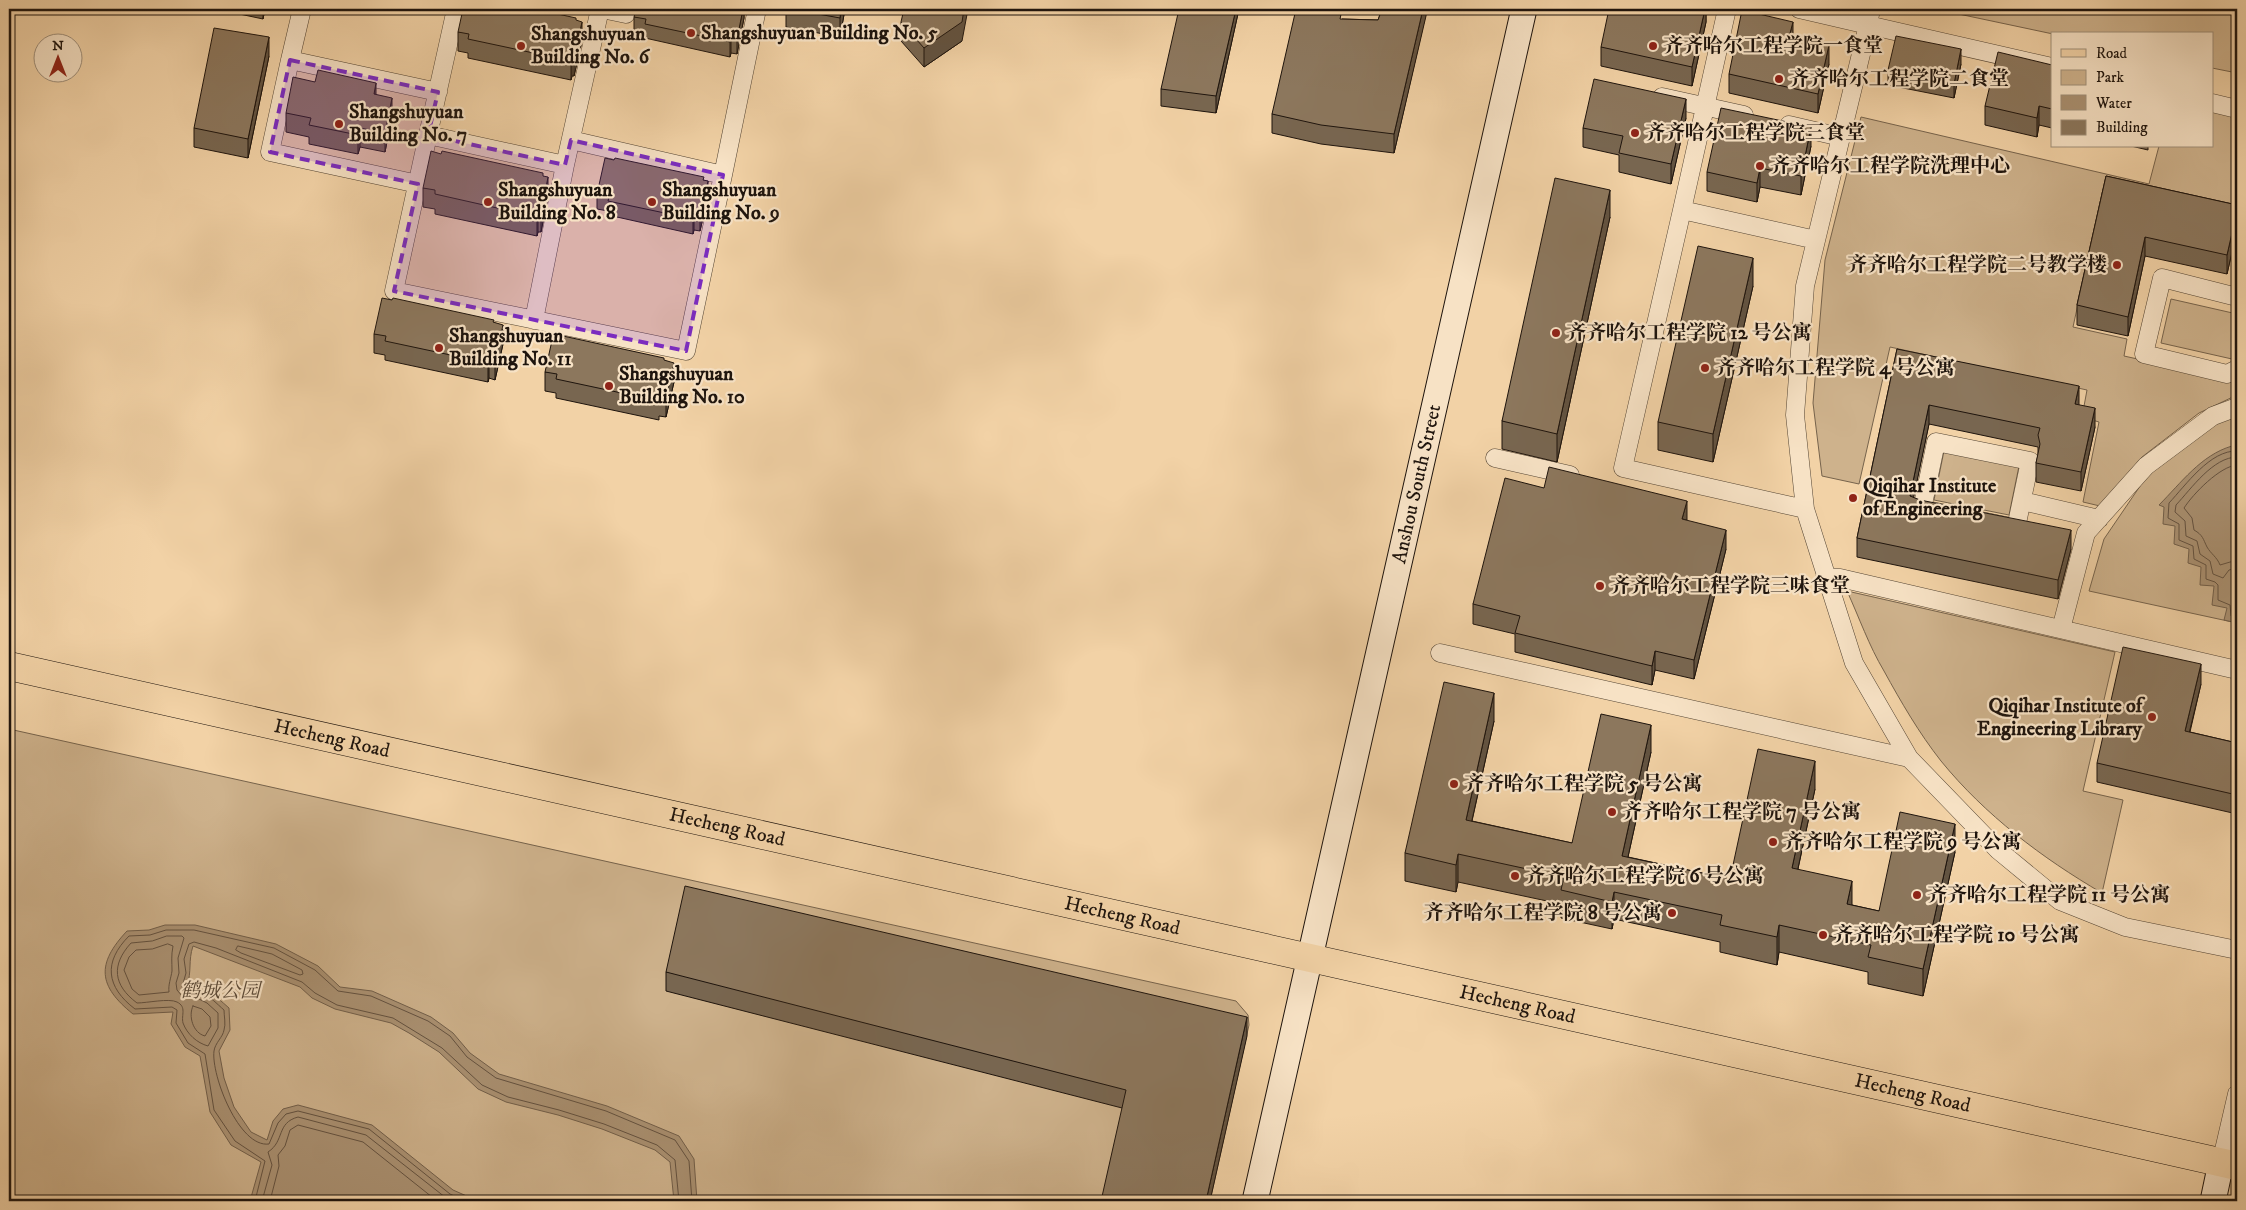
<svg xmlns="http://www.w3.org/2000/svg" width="2246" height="1210" viewBox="0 0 2246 1210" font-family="'IM FELL DW Pica','Noto Serif SC',serif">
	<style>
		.green { fill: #ceb28c; stroke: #76634c }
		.water { fill: #aa9172; stroke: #725f4a }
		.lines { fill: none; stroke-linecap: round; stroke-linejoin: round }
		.shore { stroke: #645240; stroke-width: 1 }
		.street-casing { stroke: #534433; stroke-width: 19 }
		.secondary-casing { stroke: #1e140d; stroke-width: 27 }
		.primary-casing { stroke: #1e140d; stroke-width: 29 }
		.street { stroke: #f7e2c5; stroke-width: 18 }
		.secondary { stroke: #f7e2c5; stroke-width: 25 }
		.primary { stroke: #f2d2a6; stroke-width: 28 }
		.wall { fill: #786650; stroke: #1e140d }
		.shaded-wall { fill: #625341; stroke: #1e140d }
		.building { fill: #8c775d; stroke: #1e140d }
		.marked { fill: #7b2cbf; fill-opacity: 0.2; stroke: #7b2cbf; stroke-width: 4; stroke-dasharray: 10 6; stroke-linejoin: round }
		.poi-dot { fill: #8f2418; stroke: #f7e2c5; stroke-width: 2 }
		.labels { text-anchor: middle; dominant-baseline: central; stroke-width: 4.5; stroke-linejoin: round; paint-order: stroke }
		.poi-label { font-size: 20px; font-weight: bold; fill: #1e140d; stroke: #f7e2c5; text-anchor: start }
		.street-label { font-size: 20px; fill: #1e140d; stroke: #f7e2c5 }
		.park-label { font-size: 20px; font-style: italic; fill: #5c4b39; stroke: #f7e2c5 }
	</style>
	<rect width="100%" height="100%" fill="#f2d2a6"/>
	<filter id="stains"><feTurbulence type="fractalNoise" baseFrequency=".004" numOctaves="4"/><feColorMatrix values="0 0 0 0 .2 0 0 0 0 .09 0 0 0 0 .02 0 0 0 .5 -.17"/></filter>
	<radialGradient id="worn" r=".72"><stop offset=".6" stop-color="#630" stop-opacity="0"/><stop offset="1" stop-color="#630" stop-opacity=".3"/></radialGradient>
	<path class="green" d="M1935 9H2237V73L2212 68V34H2053Z
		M2212 111 2237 117V219L2103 189 2073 327 2127 339 2124 356 2237 381V395L2199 413 2142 457 2100 506 2083 502 2099 422 2082 417 2087 390 1890 347 1859 484 1822 476 1813 403 1825 260 1861 117 2149 184 2159 146H2212Z
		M2171 299 2237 314V335L2232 359 2161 343Z
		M2237 415V623L2089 591 2104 539 2151 470 2219 420Z
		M1944 451 2019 466 2009 515 1934 500Z
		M1847 591 2115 652 2083 791 2123 800 2102 893C2042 858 1985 815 1941 761 1919 733 1901 702 1884 671 1869 646 1859 617 1847 591Z
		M9 729 1236 1001 1248 1015 1249 1025 1210 1201H9Z"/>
	<path class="water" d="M2232 446H2237V571L2232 591 2237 599V623L2224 620 2227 608 2212 605 2214 586 2200 585 2201 567 2188 563 2189 549 2174 544 2175 526 2163 524 2164 507 2159 505C2181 483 2201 455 2232 446Z
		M165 925H195L276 944 318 966 340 987 372 991 431 1017 453 1033 470 1053 499 1074 607 1106 679 1136 694 1159 697 1201H674L670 1162 655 1150 602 1129 558 1115 506 1102 478 1089 439 1052 409 1033 391 1023 335 1009 312 998 300 987 193 946C188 961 192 971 187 986 209 990 212 993 229 1008L230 1030 219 1051 224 1078 234 1107 251 1132 267 1140 273 1121 283 1109 298 1105 372 1125 453 1190 478 1201H250L261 1162 231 1145 210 1112 200 1056 185 1047 171 1024 173 1012 133 1014C98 986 96 964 127 931L149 930Z"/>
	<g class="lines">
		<path class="shore" d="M2237 451C2210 450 2186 485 2169 503L2168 518 2179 524V540L2193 546 2194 559 2206 565V579L2215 582 2218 585V600L2230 605 2231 616 2237 618
			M2237 457C2213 457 2191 489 2176 505L2175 512 2185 521 2186 536 2197 541 2200 554 2210 561 2213 574 2223 578 2229 570 2237 568
			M2237 465C2220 466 2193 494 2184 508L2192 518 2194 530C2203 535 2203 539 2207 547 2211 554 2217 557 2220 565L2237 560
			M167 936H182L184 938 178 958 179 973 176 983 177 990 183 997 199 999 207 1003 218 1013V1028L208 1046C197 1043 187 1034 183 1023 181 1015 187 1007 177 1002 169 998 147 1003 137 1003 113 985 111 965 131 943L152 941Z
			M168 944 173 946C171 956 172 962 172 971 171 978 168 985 169 992L139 995 132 989 124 970 129 957 136 950 152 949Z
			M238 946 272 954 302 970 303 974 300 975 241 953 236 950Z
			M193 1006 202 1009 210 1017 211 1026 205 1036C193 1033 188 1016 193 1006Z
			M255 1201 265 1161 235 1141 214 1110 205 1054 188 1043 176 1023 177 1010 172 1007 135 1009C106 987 103 962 129 936L150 935 166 930H194L274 948 315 970 338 991 371 996 428 1021 450 1036 467 1057 496 1078 606 1111 675 1140 689 1161 692 1201
			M262 1201 272 1165 268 1152C285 1141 276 1123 298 1117L366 1135 450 1201
			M270 1201 279 1166 278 1155 285 1146 290 1130 298 1125 363 1142 437 1201
			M465 1201 450 1194 369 1129 298 1111 286 1114 278 1123 269 1144C239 1148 211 1075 214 1051 215 1043 223 1037 224 1030 226 1024 224 1016 224 1010 217 1004 210 996 201 993 194 991 187 994 182 987L186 973 184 959 189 944 194 942 216 948 302 982 315 993 337 1005 393 1018 442 1048 482 1085 508 1097 559 1110 604 1124 657 1145 675 1160 679 1201"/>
		<defs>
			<path id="street" d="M456 9 428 135 565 165 600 9
				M602 9 626 14 627 9
				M1727 9 1682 210 1816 240
				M1799 9 1868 25 1871 9
				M290 60 302 9
				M2052 67 1868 25 1805 286 1795 415 1805 509 1854 663 1909 758 1998 850 2060 901 2125 927 2237 950
				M1662 97 1744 115
				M2212 103 2237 109
				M1789 125 1841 137
				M428 135 394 291 686 351 723 175 571 140
				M723 175 757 9
				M418 184 270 152 290 60 438 92
				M1682 210 1623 468 1805 509
				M2237 297 2162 278 2144 354 2227 374 2237 369
				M534 320 565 165
				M1936 442 2030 461 2016 528 1922 509Z
				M1495 458 1570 475
				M2022 501 2099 519
				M1825 577 1840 578 2237 670
				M2061 629 2086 533 2146 466 2213 416 2237 407
				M1440 653 1909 758
				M2221 1163 2237 1094"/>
			<g id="secondary">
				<path id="s1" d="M1255 1201 1524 9"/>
				<path d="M2213 1201 2221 1163"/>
			</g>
			<g id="primary">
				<path id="s2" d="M9 666 2237 1166"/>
			</g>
		</defs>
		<use href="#street" class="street-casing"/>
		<use href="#secondary" class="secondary-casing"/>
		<use href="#primary" class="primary-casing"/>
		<use href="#street" class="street"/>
		<use href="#secondary" class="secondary"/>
		<use href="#primary" class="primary"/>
	</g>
	<path class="wall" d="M187 9H195L194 11Z
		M216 9H265L263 19Z
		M744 9V18L737 54 731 53 730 57 645 38V34L634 31V17Z
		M786 9H845L840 37 786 27Z
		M1239 9 1216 113 1161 106V89Z
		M1382 9H1427L1394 153 1321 144 1272 133V114L1342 19 1378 20Z
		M1706 9V22L1692 86 1601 66V47Z
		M576 21 582 41 574 76H572L571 80 468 58V53L458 51V32Z
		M901 22 962 41 924 67 901 41Z
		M1793 38 1829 64 1818 113 1729 93V74Z
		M269 56 248 158 194 147V128Z
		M1961 64 1954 98 1888 85V70Z
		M2052 65V128L2039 125 2037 137 1985 125V106Z
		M376 94 392 117 385 152 360 147 358 154 309 144V137L286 132V113Z
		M1686 118 1671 184 1619 172V155L1583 147V128Z
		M1811 146 1801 195 1760 187 1757 202 1707 191V172Z
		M2131 146H2148V150Z
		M543 176 548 196 541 232H538L537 236 435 214V209L423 207V188Z
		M2106 176 2237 205V230L2227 274 2145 256 2128 336 2077 325V305Z
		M704 180 708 196 700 231 694 230 693 234 608 215V211L597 209V194Z
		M1610 217 1557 462 1502 449V421Z
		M1753 286 1713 462 1658 450V422Z
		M494 323 503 344 495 380 489 378 488 382 385 360V355L374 353V334Z
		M1897 349 2079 405 2095 427 2081 491 2036 482V463L2038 455V447L1929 424 1913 498 2071 549 2058 599 1857 557V538Z
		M664 361 674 382 666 417 659 416V420L556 398V393L545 391V372Z
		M1544 488 1726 549 1694 679 1655 670 1652 685 1515 652V634L1473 624V604Z
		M2201 684 2190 732 2237 743V814L2097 782V763Z
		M1494 721 1472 821 1572 843 1651 752 1628 857 1730 879 1815 789 1798 869 1852 905 1879 911 1955 852 1923 996 1868 984V972L1779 952 1777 965 1720 952V942L1614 919 1612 929 1561 918V904L1458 882 1456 892 1405 881V853Z
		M666 972 1247 1036 1122 1108 666 991Z"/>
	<path class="shaded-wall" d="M263 9H265L263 19Z
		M743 9H744V18L737 54V39Z
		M841 9H845L840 37V18Z
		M964 9H968L962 41 924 67V48Z
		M1236 9H1239L1216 113V96Z
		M1423 9H1427L1426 16 1394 153V134Z
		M1705 9H1706V22L1692 86V67Z
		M582 22V41L574 76V57Z
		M1793 22V41L1789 37Z
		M269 37V56L248 158V139Z
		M731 38V53L730 57V42Z
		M1829 45V64L1818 113V94Z
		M1961 49V64L1954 98V84Z
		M572 57V76L571 80V61Z
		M376 83V102L374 94Z
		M392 98V117L385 152V133Z
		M1686 99V118L1671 184V164Z
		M2039 106V125L2037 137V118Z
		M1811 127V146L1801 195V176Z
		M360 128V147L358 154V135Z
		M1760 168V187L1757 202V183Z
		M548 177V196L541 232V213Z
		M708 181V196L700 231V217Z
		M1610 190V217L1557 462V434Z
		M2237 211V230L2227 274V255Z
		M538 213V232L537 236V217Z
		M694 215V230L693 234V219Z
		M2145 237V256L2128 336V317Z
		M1753 258V286L1713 462V434Z
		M503 325V344L495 380V360Z
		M489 359V378L488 382V363Z
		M674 363V382L666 417V398Z
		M2079 386V406L2075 404Z
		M1929 405V424L1910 515V496Z
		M2095 408V427L2081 491V472Z
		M1687 501V520L1682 519Z
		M1726 530V549L1694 679V660Z
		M2071 530V549L2058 599V580Z
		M1655 651V670L1652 685V666Z
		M2201 664V684L2185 750V731Z
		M1494 693V721L1466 847V820Z
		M1651 725V752L1622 884V856Z
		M1815 761V789L1792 896V868Z
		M1955 824V852L1923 996V969Z
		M1458 854V882L1456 892V865Z
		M1852 881V909L1847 904Z
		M1614 892V919L1612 929V902Z
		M1779 925V952L1777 965V937Z
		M1247 1017V1036L1210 1201H1206Z"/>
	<path class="building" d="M463 9H535L576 18V20L582 22 574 57H572L571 61 468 39 469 34 458 32Z
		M636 9H743L737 39 731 38 730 42 645 24 646 19 634 17Z
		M791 9H841L840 18Z
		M904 9H964L962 22 924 48 901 22Z
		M1179 9H1236L1216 96 1161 89Z
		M1296 9H1339L1342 10 1340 19 1378 20 1382 9H1423L1394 134 1321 125 1272 114Z
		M1609 9H1705L1692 67 1601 47Z
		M1742 10 1793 22 1789 37 1829 45 1818 94 1729 74Z
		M214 28 269 37 248 139 194 128Z
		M1896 36 1961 49 1954 84 1888 70Z
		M1998 52 2052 65V109L2039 106 2037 118 1985 106Z
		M318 70 376 83 374 94 392 98 385 133 360 128 358 135 309 125 311 118 286 113 293 77 315 82Z
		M1594 79 1686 99 1671 164 1619 153 1623 136 1583 128Z
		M1721 108 1811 127 1801 176 1760 168 1757 183 1707 172Z
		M431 151 441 154 442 151 543 173V176L548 177 541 213H538L537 217 435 194V190L423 188Z
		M605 158 614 160 615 158 704 177 703 180 708 181 700 217 694 215 693 219 608 201 609 197 597 194Z
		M2106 176 2237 205V211L2227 255 2145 237 2128 317 2077 305Z
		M1555 178 1610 190 1557 434 1502 421Z
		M1698 246 1753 258 1713 434 1658 422Z
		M382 298 392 300 393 298 494 320 493 322 503 325 495 360 489 359 488 363 385 341 386 336 374 334Z
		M553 336 563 338V336L664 358V360L674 363 666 398 659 397V401L556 379 557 374 545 372Z
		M1897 349 2079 386 2075 404 2095 408 2081 472 2036 463 2040 444 2038 435 2040 428 1929 405 1910 496 1920 500 2071 530 2058 580 1857 538Z
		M1549 467 1687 501 1682 519 1726 530 1694 660 1655 651 1652 666 1515 633 1520 616 1473 604 1505 478 1544 488Z
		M2123 647 2201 664 2185 731 2237 743V795L2097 763Z
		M1444 682 1494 693 1466 820 1572 843 1601 714 1651 725 1622 856 1730 879 1758 749 1815 761 1792 868 1852 881 1847 904 1879 911 1900 812 1955 824 1923 969 1868 957 1871 945 1779 925 1777 937 1720 925 1722 915 1614 892 1612 902 1561 890 1564 877 1458 854 1456 865 1405 853Z
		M685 886 1247 1017 1206 1201H1101L1126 1090 666 972Z"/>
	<path class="marked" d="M290 60 438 92 428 135 565 165 571 140 723 175 686 351 394 291 418 184 270 152Z"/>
	<g class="poi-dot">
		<circle cx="691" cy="33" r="5"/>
		<circle cx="521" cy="46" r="5"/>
		<circle cx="1653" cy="46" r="5"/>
		<circle cx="1779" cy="79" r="5"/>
		<circle cx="339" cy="124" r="5"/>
		<circle cx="1635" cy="133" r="5"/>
		<circle cx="1760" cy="166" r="5"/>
		<circle cx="488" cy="202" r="5"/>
		<circle cx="652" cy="202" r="5"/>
		<circle cx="2117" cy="265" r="5"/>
		<circle cx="1556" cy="333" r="5"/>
		<circle cx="439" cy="348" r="5"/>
		<circle cx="1705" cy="368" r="5"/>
		<circle cx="609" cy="386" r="5"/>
		<circle cx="1853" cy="498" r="5"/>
		<circle cx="1600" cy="586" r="5"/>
		<circle cx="2152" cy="717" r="5"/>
		<circle cx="1454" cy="784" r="5"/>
		<circle cx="1612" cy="812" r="5"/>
		<circle cx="1773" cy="842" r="5"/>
		<circle cx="1515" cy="876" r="5"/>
		<circle cx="1917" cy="895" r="5"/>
		<circle cx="1672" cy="913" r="5"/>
		<circle cx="1823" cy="935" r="5"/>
	</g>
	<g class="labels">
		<g class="poi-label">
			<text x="701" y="33">Shangshuyuan Building No. 5</text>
			<text x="531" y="34">Shangshuyuan<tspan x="531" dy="23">Building No. 6</tspan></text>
			<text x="1663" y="46">齐齐哈尔工程学院一食堂</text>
			<text x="1789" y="79">齐齐哈尔工程学院二食堂</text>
			<text x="349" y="112">Shangshuyuan<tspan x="349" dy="23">Building No. 7</tspan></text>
			<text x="1645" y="133">齐齐哈尔工程学院三食堂</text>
			<text x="1770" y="166">齐齐哈尔工程学院洗理中心</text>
			<text x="498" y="190">Shangshuyuan<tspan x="498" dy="23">Building No. 8</tspan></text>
			<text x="662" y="190">Shangshuyuan<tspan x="662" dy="23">Building No. 9</tspan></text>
			<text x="2107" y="265" text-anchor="end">齐齐哈尔工程学院二号教学楼</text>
			<text x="1566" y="333">齐齐哈尔工程学院 12 号公寓</text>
			<text x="449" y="336">Shangshuyuan<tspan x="449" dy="23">Building No. 11</tspan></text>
			<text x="1715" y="368">齐齐哈尔工程学院 4 号公寓</text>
			<text x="619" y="374">Shangshuyuan<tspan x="619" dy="23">Building No. 10</tspan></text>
			<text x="1863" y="486">Qiqihar Institute<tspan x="1863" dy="23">of Engineering</tspan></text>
			<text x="1610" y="586">齐齐哈尔工程学院三味食堂</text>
			<text x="2142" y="706" text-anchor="end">Qiqihar Institute of<tspan x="2142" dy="23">Engineering Library</tspan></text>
			<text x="1464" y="784">齐齐哈尔工程学院 5 号公寓</text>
			<text x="1622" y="812">齐齐哈尔工程学院 7 号公寓</text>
			<text x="1783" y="842">齐齐哈尔工程学院 9 号公寓</text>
			<text x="1525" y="876">齐齐哈尔工程学院 6 号公寓</text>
			<text x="1927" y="895">齐齐哈尔工程学院 11 号公寓</text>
			<text x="1662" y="913" text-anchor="end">齐齐哈尔工程学院 8 号公寓</text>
			<text x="1833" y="935">齐齐哈尔工程学院 10 号公寓</text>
		</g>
		<g class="street-label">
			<text stroke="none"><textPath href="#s1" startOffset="735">Anshou South Street</textPath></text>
			<text stroke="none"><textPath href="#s2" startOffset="331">Hecheng Road</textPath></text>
			<text stroke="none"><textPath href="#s2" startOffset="736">Hecheng Road</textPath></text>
			<text stroke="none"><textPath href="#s2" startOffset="1141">Hecheng Road</textPath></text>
			<text stroke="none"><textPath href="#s2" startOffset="1546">Hecheng Road</textPath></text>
			<text stroke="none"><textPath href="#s2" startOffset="1951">Hecheng Road</textPath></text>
		</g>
		<g class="park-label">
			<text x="220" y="991">鹤城公园</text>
		</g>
	</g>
	<rect width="2246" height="1210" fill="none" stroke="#f2d2a6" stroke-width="30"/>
	<rect x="10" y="10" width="2226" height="1190" fill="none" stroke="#1e140d" stroke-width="2.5"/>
	<rect x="15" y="15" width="2216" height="1180" fill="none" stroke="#1e140d"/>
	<rect x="2051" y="32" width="162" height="115" fill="#f7e2c5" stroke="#a0907b"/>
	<rect x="2061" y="49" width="25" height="8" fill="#f2d2a6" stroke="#a0907b"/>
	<text x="2096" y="58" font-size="15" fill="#1e140d">Road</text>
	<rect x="2061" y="70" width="25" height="15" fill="#ceb28c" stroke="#a0907b"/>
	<text x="2096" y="82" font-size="15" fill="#1e140d">Park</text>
	<rect x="2061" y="95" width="25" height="15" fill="#aa9172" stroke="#a0907b"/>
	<text x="2096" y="108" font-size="15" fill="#1e140d">Water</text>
	<rect x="2061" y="120" width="25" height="15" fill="#8c775d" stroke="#a0907b"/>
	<text x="2096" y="132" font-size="15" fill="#1e140d">Building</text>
	<g transform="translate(58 58)"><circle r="24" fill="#f7e2c5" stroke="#a0907b"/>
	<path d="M0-4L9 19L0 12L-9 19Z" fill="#8f2418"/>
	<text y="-8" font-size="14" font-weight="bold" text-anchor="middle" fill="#1e140d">N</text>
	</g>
	<rect width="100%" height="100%" filter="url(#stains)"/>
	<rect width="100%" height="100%" fill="url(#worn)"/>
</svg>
